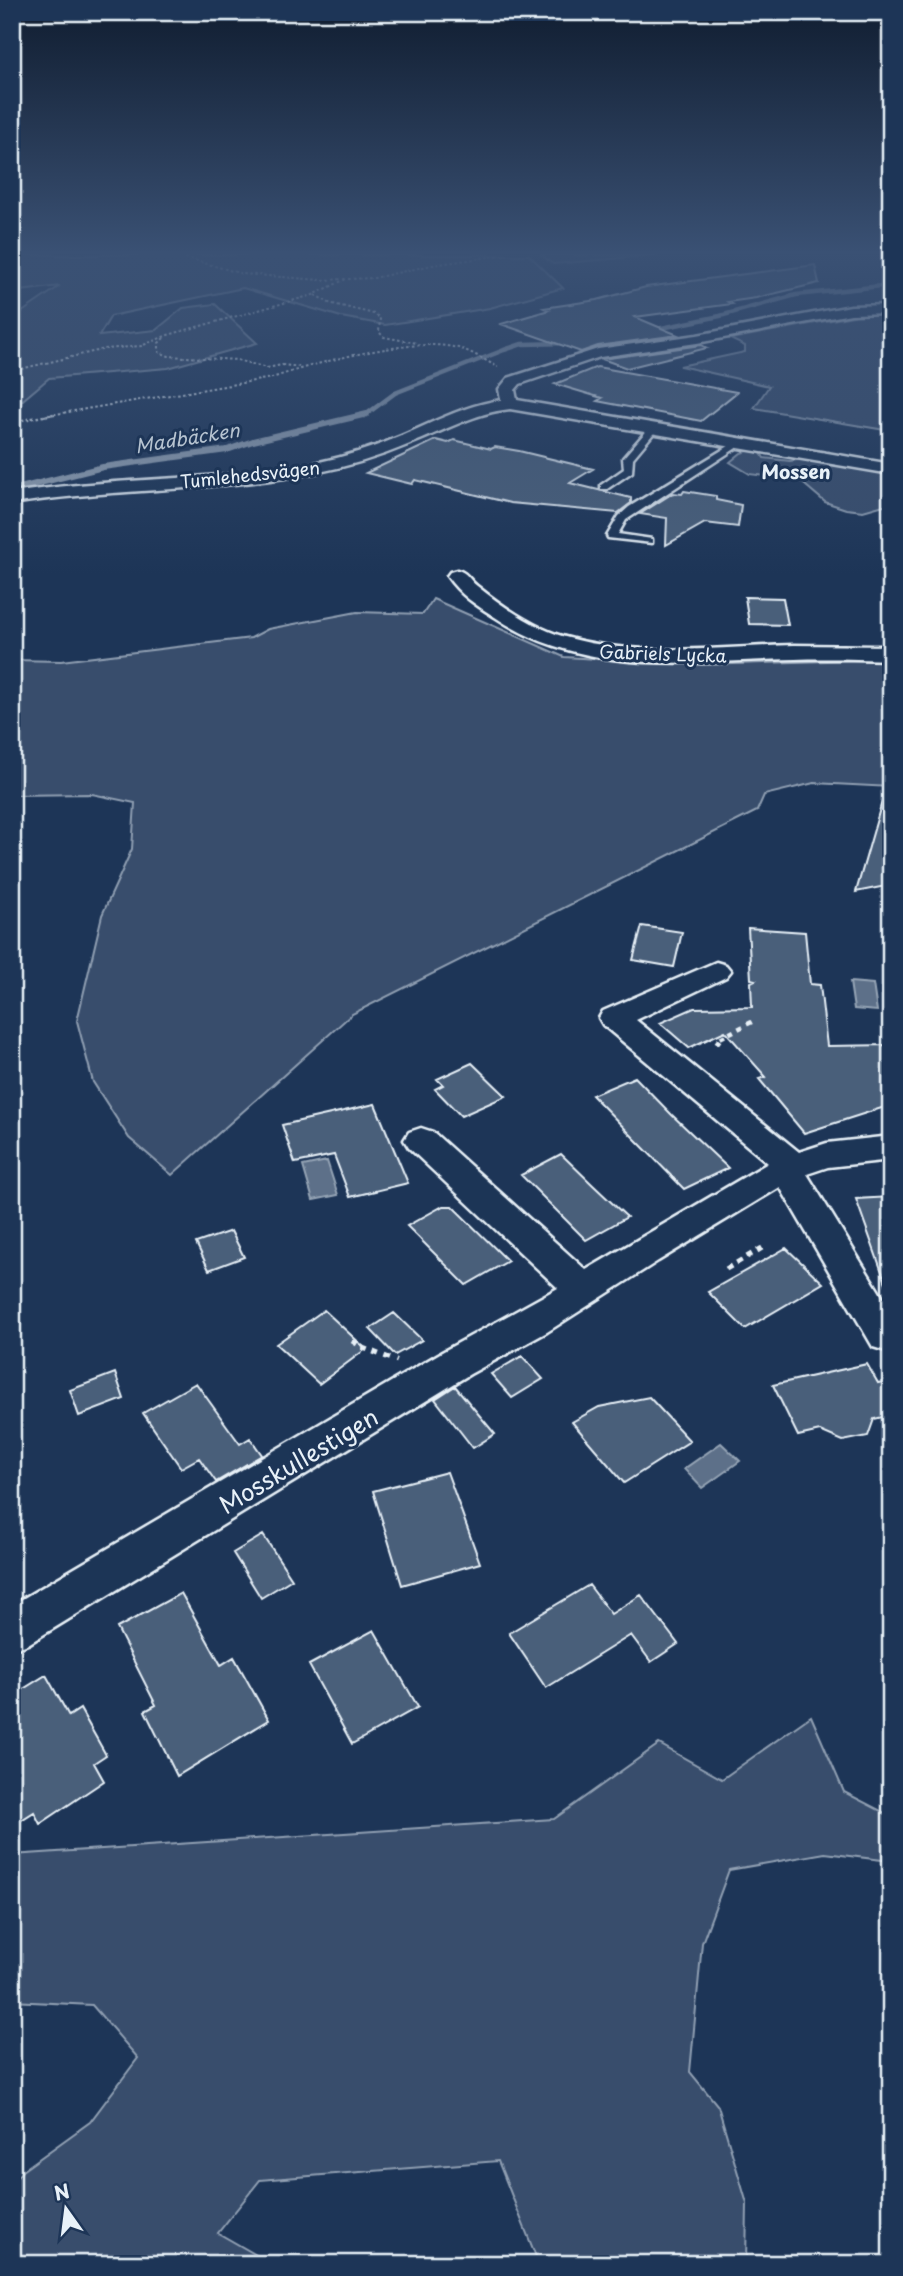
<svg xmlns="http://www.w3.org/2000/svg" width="903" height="2276" viewBox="0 0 903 2276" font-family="'Playpen Sans',sans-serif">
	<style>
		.green { fill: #374d6c; stroke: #909fb2; stroke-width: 2 }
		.water { fill: #5d7089; stroke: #95a4b5; stroke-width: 2 }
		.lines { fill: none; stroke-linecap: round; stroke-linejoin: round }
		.stream-far1 { stroke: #95a4b5; stroke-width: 4.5 }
		.stream { stroke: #95a4b5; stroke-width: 6 }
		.building { fill: #495e7a; stroke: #e8f1f8; stroke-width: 2 }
		.service-casing { stroke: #e8f1f8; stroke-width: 5 }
		.minor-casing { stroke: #e8f1f8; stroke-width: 5 }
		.path-far3 { stroke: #e8f1f8; stroke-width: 2; stroke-dasharray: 2.5 2.5; stroke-linecap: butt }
		.path-far2 { stroke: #e8f1f8; stroke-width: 2.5; stroke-dasharray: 2.5 2.5; stroke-linecap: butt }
		.path-far1 { stroke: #e8f1f8; stroke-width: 4.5; stroke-dasharray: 5 5; stroke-linecap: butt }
		.path { stroke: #e8f1f8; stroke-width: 5; stroke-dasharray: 6 6; stroke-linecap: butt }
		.service { fill: #1d3557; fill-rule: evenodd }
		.minor { fill: #1d3557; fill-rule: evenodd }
		.labels { text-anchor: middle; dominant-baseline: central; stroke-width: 6; stroke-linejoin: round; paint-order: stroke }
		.far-street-label { font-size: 18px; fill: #e8f1f8; stroke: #1d3557 }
		.far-water-label { font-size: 19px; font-style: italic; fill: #b7c4d1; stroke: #1d3557 }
		.far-neighbourhood-label { font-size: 19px; font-weight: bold; fill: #e8f1f8; stroke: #1d3557 }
		.near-street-label { font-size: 24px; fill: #e8f1f8; stroke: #1d3557 }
	</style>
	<rect width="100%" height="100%" fill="#1d3557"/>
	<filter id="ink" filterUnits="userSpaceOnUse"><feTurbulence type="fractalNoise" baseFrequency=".0143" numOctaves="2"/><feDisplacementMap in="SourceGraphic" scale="14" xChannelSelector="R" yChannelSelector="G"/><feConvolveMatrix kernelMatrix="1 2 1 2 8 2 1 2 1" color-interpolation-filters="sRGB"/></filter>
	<g filter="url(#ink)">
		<path class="green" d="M12 255H529L563 288 490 308 385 325 341 317 243 288 111 316 99 336 156 330 183 308 215 304 257 343 168 368 49 378 12 409V319L60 286 12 292Z
			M541 255H658L553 264Z
			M891 303V431L754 408 769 386 680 366 745 352V346L730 339 853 316Z
			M751 450 761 453 764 458 790 461 804 459 891 471V503L863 511 846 509 825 502 799 480 750 474 730 462 741 453Z
			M433 599 564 657 702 665 891 659V787L814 783 764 795 757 811 352 1014 172 1175 129 1138 93 1082 77 1021 102 915 132 849 135 803 92 794 12 795V660L61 661 251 638 268 629 357 612 423 614Z
			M811 1716 844 1792 891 1816V1861L825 1853 729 1870 702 1943 690 2072 718 2106 747 2204 746 2264H539L498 2161 260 2180 218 2233 272 2264H12V2183L22 2171 90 2122 138 2058 92 2005 12 2001V1855L554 1819 659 1744 722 1779Z"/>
		<path class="water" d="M850 982 873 984 877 1011 854 1009Z
			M327 1161 338 1195 313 1200 303 1166Z
			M721 1443 740 1461 702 1488 684 1469Z"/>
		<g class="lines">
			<path class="stream-far1" d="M647 331 720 316 796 295 891 285
				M364 416 395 393 504 350 522 344 569 343"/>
			<path class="stream" d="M12 490 103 467 227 450 253 441 367 414"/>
		</g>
		<path class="building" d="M815 265 819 283 756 298 728 302 732 304 635 317 678 335 598 346 581 352 501 324 549 310 544 308 597 300 646 287Z
			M701 345 707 348 627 368 602 359Z
			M597 367 737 392 701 421 597 401 602 398 555 384Z
			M436 440 448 443 454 440 491 449 495 447 519 451 593 469 570 483 631 498V503L618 513 510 503 415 480 412 484 366 473Z
			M684 491 716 496V500L741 505 738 527 705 523 666 545 667 518 640 514 673 493 682 494Z
			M745 597 783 598 788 625 749 624Z
			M883 798 891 799V885L856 892Z
			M642 926 682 932 674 967 633 960Z
			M748 928 805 932 810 984 820 985 827 1046 891 1045V1105L804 1133 759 1079 766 1077 725 1031 689 1048 660 1023 694 1008 752 1007 751 982 755 980 751 979Z
			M472 1063 506 1096 461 1116 435 1089 443 1085 437 1079Z
			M635 1077 672 1115 728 1168 684 1189 592 1095Z
			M375 1104 408 1183 350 1197 334 1155 295 1163 282 1125Z
			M561 1154 593 1185 627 1217 586 1240 521 1175Z
			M891 1197V1286H887L856 1199Z
			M443 1206H452L508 1261 466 1285 407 1226Z
			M231 1231 244 1257 209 1270 196 1243Z
			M786 1248 823 1283 745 1329 708 1292Z
			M324 1310 366 1349 319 1384 276 1344Z
			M394 1313 422 1340 395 1355 370 1329Z
			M522 1356 543 1379 512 1398 491 1374Z
			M867 1364 878 1383 891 1380V1415L874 1419 868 1436 843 1441 820 1431 798 1436 773 1385Z
			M115 1373 124 1399 79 1416 70 1390Z
			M196 1383 240 1444 250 1438 262 1455 216 1482 199 1458 181 1468 143 1413Z
			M455 1386 495 1434 473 1448 435 1399Z
			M649 1397 690 1441 624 1483 572 1422 599 1407Z
			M447 1472 480 1563 402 1585 373 1491Z
			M263 1535 292 1579 261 1598 233 1553Z
			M589 1585 611 1614 641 1595 678 1644 651 1662 631 1635 546 1688 509 1633Z
			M181 1593 221 1665 234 1657 269 1720 177 1776 145 1711 156 1705 117 1628Z
			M374 1630 418 1707 352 1744 309 1665Z
			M46 1675 69 1716 80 1709 106 1755 94 1763 104 1781 40 1824 34 1812 12 1826V1696Z"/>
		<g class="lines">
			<defs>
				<path id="service" d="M651 426 658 428 633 458 632 472 607 489H601V485L624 469 623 458Z
					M737 441 744 443 626 520 618 534 652 539V543L608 538 607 536 619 516 629 507Z"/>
				<path id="minor" d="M891 305V313L851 314 697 343 600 357 520 384 515 390 517 400 891 464V474L510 409C474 413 444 431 410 444 379 457 347 467 314 473 214 492 112 488 12 504V493C112 477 215 481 315 463 344 457 373 448 401 436 434 422 465 405 501 400L499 389 508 378 598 349 697 335 851 306Z
					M457 570C467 572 469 580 477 586 502 606 534 628 565 637 639 658 719 647 794 645 826 645 859 646 891 646V660C859 659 827 658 795 659 691 661 586 678 495 617 476 605 460 595 447 576L450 572Z
					M716 962 726 965 731 971 726 977 636 1020 799 1152 827 1143 891 1136V1160L828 1167 807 1174 891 1311V1350L886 1351 873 1347 780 1187 658 1261 547 1332 470 1374 28 1644 12 1650V1605L442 1352 558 1288 409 1148 404 1140 409 1132 421 1128 433 1132 586 1270 768 1163 603 1025 599 1018 603 1011Z"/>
			</defs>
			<use href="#service" class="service-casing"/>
			<use href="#minor" class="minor-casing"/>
			<path class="path-far3" d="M176 255 243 274 321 280 374 278 432 265 503 255
				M315 295 329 303 374 314 380 318 379 332 384 337 417 343
				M164 338 159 343V352L169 356 237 360 267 368
				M267 368 282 365 301 367
				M12 371 105 349 141 346 168 335 313 295 346 279
				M44 416 272 378C318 362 407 338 453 347 468 349 484 360 498 367"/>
			<path class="path-far2" d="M12 422 54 414"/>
			<path class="path-far1" d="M720 1043 716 1040 754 1021"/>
			<path class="path" d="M726 1269 764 1247
				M352 1341 363 1348 397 1361"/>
			<use href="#service" class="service"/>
			<use href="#minor" class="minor"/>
		</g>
	</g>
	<linearGradient id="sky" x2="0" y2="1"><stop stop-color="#101d30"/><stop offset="0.44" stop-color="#3a5174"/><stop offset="1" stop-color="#3a5174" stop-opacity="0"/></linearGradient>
	<rect width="903" height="574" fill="url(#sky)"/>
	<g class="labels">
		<g class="far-street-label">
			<text transform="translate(250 474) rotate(-6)">Tumlehedsvägen</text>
			<text transform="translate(663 653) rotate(2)">Gabriels Lycka</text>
		</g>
		<g class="far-water-label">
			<text transform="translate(187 437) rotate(-9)">Madbäcken</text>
		</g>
		<g class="far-neighbourhood-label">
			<text x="796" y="471">Mossen</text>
		</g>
		<g class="near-street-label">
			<text transform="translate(298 1460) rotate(-31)">Mosskullestigen</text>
		</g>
	</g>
	<rect width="903" height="2276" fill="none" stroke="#1d3557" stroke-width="42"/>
	<rect x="21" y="21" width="861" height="2234" fill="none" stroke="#e8f1f8" stroke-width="2.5" filter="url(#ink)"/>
	<g transform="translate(66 2209) rotate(346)" stroke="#1d3557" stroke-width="5" paint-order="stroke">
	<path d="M0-5L12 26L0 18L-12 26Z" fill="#e8f1f8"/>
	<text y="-10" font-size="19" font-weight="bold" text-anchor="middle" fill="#e8f1f8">N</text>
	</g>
</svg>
